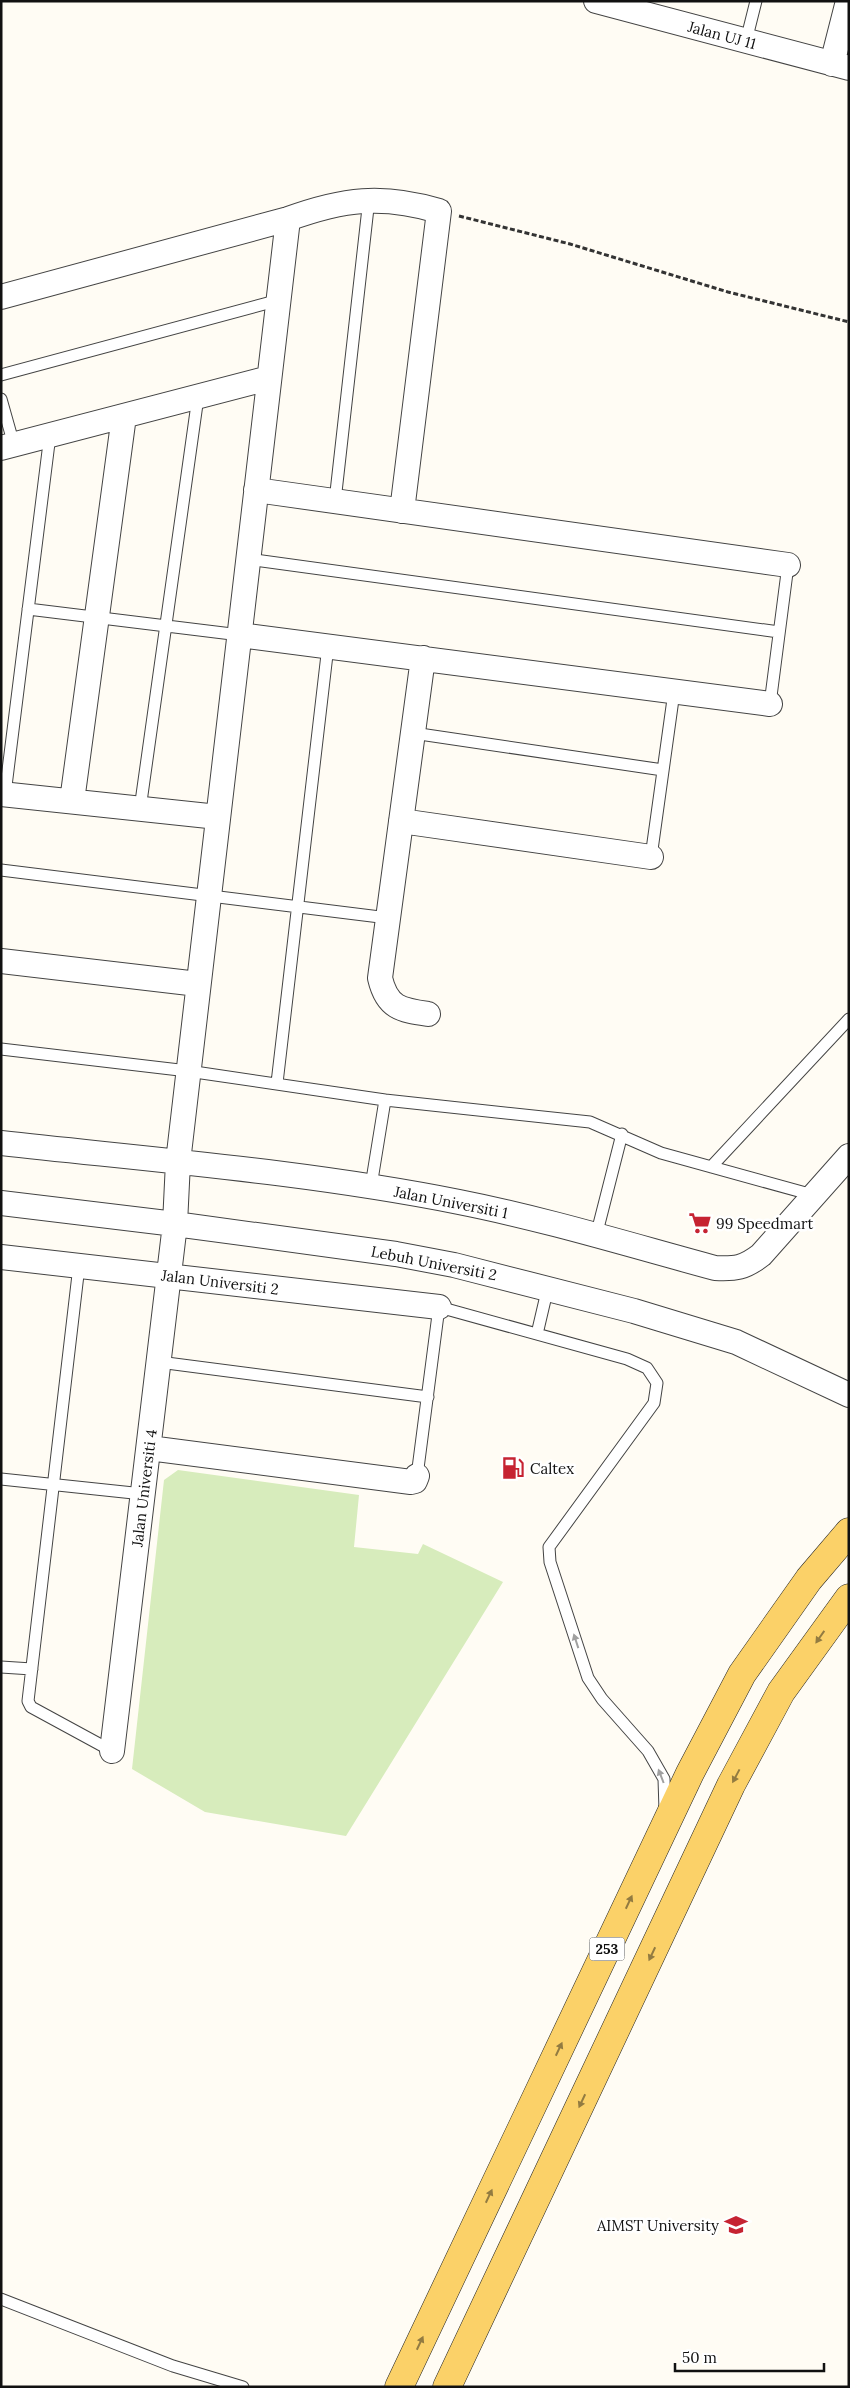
<svg xmlns="http://www.w3.org/2000/svg" width="850" height="2388" viewBox="0 0 850 2388" font-family="Lora,serif">
	<style>
		.green { fill: #d7ecbc }
		.lines { fill: none; stroke-linecap: round; stroke-linejoin: round }
		.lane-casing { stroke: #444; stroke-width: 13 }
		.street-casing { stroke: #444; stroke-width: 26 }
		.primary-casing { stroke: #222; stroke-width: 29 }
		.path { stroke: #333; stroke-width: 3; stroke-dasharray: 5 2.5; stroke-linecap: butt }
		.lane { stroke: #fff; stroke-width: 11 }
		.street { stroke: #fff; stroke-width: 24 }
		.primary { stroke: #fbd168; stroke-width: 28 }
		.oneway { fill: #927b41 }
		.oneway2 { fill: #a0a0a0 }
		.labels { text-anchor: middle; dominant-baseline: central; stroke-width: 5; stroke-linejoin: round; paint-order: stroke }
		.shield { fill: #fff; stroke: #585858; stroke-width: 1 }
		.shield-label { font-size: 14px; font-weight: bold; fill: #111 }
		.street-label { font-size: 15px; fill: #111; stroke: #fff }
		.poi-label { font-size: 15px; fill: #111; stroke: #fff; text-anchor: start }
	</style>
	<rect width="100%" height="100%" fill="#fffcf4"/>
	<path class="green" d="M178 1470 359 1495 354 1547 418 1554 423 1544 503 1582 346 1836 205 1812 132 1769 164 1480Z"/>
	<g class="lines">
		<defs>
			<path id="lane" d="M746 41 756 1
				M1 375 279 300
				M1 399 14 445
				M335 501 369 199
				M248 559 779 632
				M28 609 240 635
				M770 704 788 565
				M413 733 663 770
				M5 794 50 435
				M140 809 198 397
				M651 857 674 692
				M1 870 388 918
				M1 1049 188 1071 385 1100 590 1122 661 1153 813 1195
				M277 1083 328 646
				M711 1167 849 1019
				M371 1186 385 1100
				M596 1236 622 1134
				M79 1266 28 1701 31 1707 112 1751
				M537 1334 548 1287
				M159 1362 428 1397
				M417 1476 439 1307 627 1359 647 1368 657 1383 654 1403 549 1547 550 1562 588 1678 602 1699 648 1751 664 1779 665 1810
				M1 1479 143 1494
				M1 1667 32 1669
				M1 2299 173 2366 243 2387"/>
			<path id="street" d="M596 1 849 68
				M832 64 848 1
				M1 297 288 219C343 199 382 194 439 211L402 511
				M1 448 269 378
				M256 490 788 565
				M240 635 770 704
				M423 658 380 978C387 1008 401 1010 428 1014
				M1 794 218 817
				M72 801 124 416
				M401 821 651 857
				M1 961 198 984
				M1 1143C154 1160 308 1172 459 1202 545 1219 630 1245 715 1268 736 1269 744 1268 761 1255L849 1156
				M1 1203 175 1224 396 1254 454 1265 634 1311 736 1342 849 1395
				M1 1257 439 1307
				M149 1448 411 1482 415 1481 417 1476
				M112 1751 175 1224 178 1162 288 219"/>
			<path id="primary" d="M399 2387 690 1773 742 1674 809 1579 849 1532
				M447 2387 731 1785 781 1692 849 1598"/>
		</defs>
		<use href="#lane" class="lane-casing"/>
		<use href="#street" class="street-casing"/>
		<use href="#primary" class="primary-casing"/>
		<path class="path" d="M459 216 570 244 728 292 849 322"/>
		<use href="#lane" class="lane"/>
		<use href="#street" class="street"/>
		<use href="#primary" class="primary"/>
	</g>
	<defs><path id="oneway-solid" d="M-6-.8H1V-3.2L6.5 0L1 3.2V.8H-6Z" transform="scale(1.25)"/></defs>
	<g class="oneway">
		<use href="#oneway-solid" transform="translate(820 1637) rotate(125)"/>
		<use href="#oneway-solid" transform="translate(736 1776) rotate(118)"/>
		<use href="#oneway-solid" transform="translate(629 1902) rotate(-65)"/>
		<use href="#oneway-solid" transform="translate(652 1954) rotate(115)"/>
		<use href="#oneway-solid" transform="translate(559 2049) rotate(-65)"/>
		<use href="#oneway-solid" transform="translate(582 2101) rotate(115)"/>
		<use href="#oneway-solid" transform="translate(489 2196) rotate(-65)"/>
		<use href="#oneway-solid" transform="translate(420 2343) rotate(-65)"/>
	</g>
	<g class="oneway2">
		<use href="#oneway-solid" transform="translate(576 1641) rotate(-108)"/>
		<use href="#oneway-solid" transform="translate(661 1776) rotate(-111)"/>
	</g>
	<defs>
		<symbol id="supermarket-bare" viewBox="-9 -9 18 18"><path d="M-6-5.5h2.5l.6 2H6L4.5 2H-2.5L-4.4-4H-6ZM-1.5 3.2a1.3 1.3 0 1 0 .1 0ZM3 3.2a1.3 1.3 0 1 0 .1 0Z" fill="#c62332" stroke="#fff" stroke-width="2.5" paint-order="stroke"/></symbol>
		<symbol id="fuel-bare" viewBox="-9 -9 18 18"><path d="M-5.5-6h7V0h2V4h1.3V-2.5L3-4.5l.8-.8L6-3V5H2.5V1h-1V6h-7ZM-4.2-4.7v3.2H.2V-4.7Z" fill="#c62332" stroke="#fff" stroke-width="2.5" paint-order="stroke"/></symbol>
		<symbol id="university-bare" viewBox="-9 -9 18 18"><path d="M0-5L7-2L0 1L-7-2ZM-4 1L0 2.5L4 1V4Q0 6-4 4Z" fill="#c62332" stroke="#fff" stroke-width="2.5" paint-order="stroke"/></symbol>
	</defs>
	<g fill-rule="evenodd">
		<use href="#supermarket-bare" x="684" y="1207" width="32" height="32"/>
		<use href="#fuel-bare" x="497" y="1452" width="32" height="32"/>
		<use href="#university-bare" x="720" y="2209" width="32" height="32"/>
	</g>
	<g class="labels">
		<rect class="shield" x="589.5" y="1937.5" width="35" height="23" rx="4"/>
		<g class="shield-label">
			<text x="607" y="1949">253</text>
		</g>
		<g class="street-label">
			<text transform="translate(722 35) rotate(15)">Jalan UJ 11</text>
			<text transform="translate(451 1202) rotate(11)">Jalan Universiti 1</text>
			<text transform="translate(434 1263) rotate(11)">Lebuh Universiti 2</text>
			<text transform="translate(220 1282) rotate(7)">Jalan Universiti 2</text>
			<text transform="translate(144 1488) rotate(-83)">Jalan Universiti 4</text>
		</g>
		<g class="poi-label">
			<text x="716" y="1223">99 Speedmart</text>
			<text x="530" y="1468">Caltex</text>
			<text x="719" y="2225" text-anchor="end">AIMST University</text>
		</g>
	</g>
	<rect width="850" height="2388" fill="none" stroke="#111111" stroke-width="5"/>
	<path d="M675 2363v8h149v-8" fill="none" stroke="#111111" stroke-width="2.5"/>
	<text x="682" y="2363" font-size="15" fill="#111111" stroke="#ffffff" stroke-width="4" paint-order="stroke">50 m</text>
</svg>
